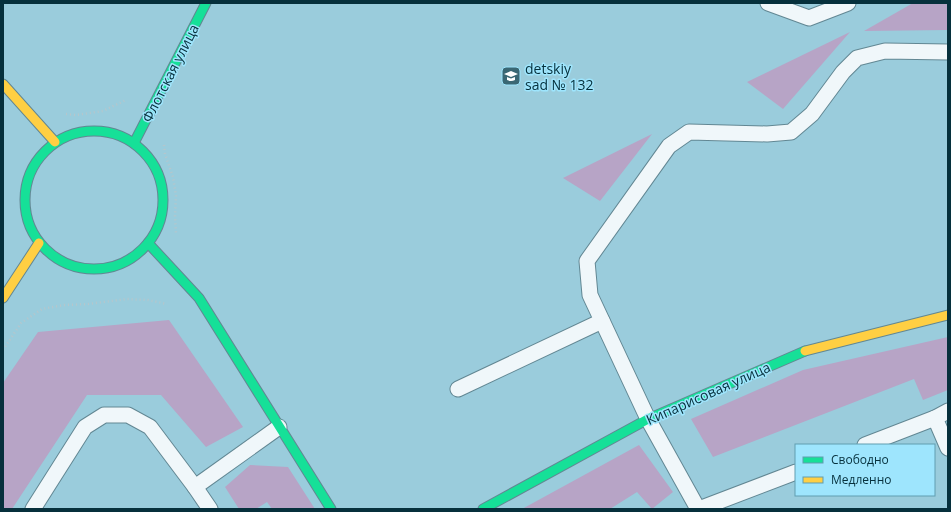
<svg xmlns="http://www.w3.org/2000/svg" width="951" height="512" viewBox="0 0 951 512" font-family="'Open Sans',sans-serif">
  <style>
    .green { fill: #b7a4c6 }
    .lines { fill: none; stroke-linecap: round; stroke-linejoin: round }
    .lane-casing { stroke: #628793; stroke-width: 17 }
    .fast-casing { stroke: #628793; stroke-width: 11 }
    .slow-casing { stroke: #628793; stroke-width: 11 }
    .path { stroke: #b7c6cb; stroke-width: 2.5; stroke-dasharray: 1 3; stroke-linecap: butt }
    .lane { stroke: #f0f7fa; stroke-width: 15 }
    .fast { stroke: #16e098; stroke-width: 9 }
    .slow { stroke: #ffcf43; stroke-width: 9 }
    .labels { text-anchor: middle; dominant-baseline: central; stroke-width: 3; stroke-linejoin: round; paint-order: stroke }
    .poi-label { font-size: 14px; fill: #06303c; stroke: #9ee5fd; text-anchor: start }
    .street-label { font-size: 14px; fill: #06303c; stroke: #9ee5fd }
  </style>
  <rect width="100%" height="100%" fill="#9accdc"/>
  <g class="green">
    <polygon points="913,3 948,3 948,30 864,31"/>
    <polygon points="850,32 783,109 747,82"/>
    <polygon points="652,134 600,201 563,178"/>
    <polygon points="169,320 243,427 206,447 161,395 87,395 12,509 3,509 3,383 38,332"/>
    <polygon points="948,337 948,390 923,400 914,379 713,457 691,419 803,370"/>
    <polygon points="639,445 673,492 652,509 637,492 610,509 522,509"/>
    <polygon points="250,465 288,467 315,509 272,509 267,502 256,509 239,509 225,487"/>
  </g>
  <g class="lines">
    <defs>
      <g id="lane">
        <polyline points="768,3 809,18 848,3"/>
        <polyline points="458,389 602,321"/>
        <polyline points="935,418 948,448"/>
        <polyline points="865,445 935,418 948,411"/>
        <polyline points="195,487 279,427"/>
        <polyline points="33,509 85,427 104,415 128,415 150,427 195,487 210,509"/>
        <polyline points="698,509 648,419 590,295 587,261 669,146 689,132 767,134 791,132 812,114 843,72 857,58 885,51 948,52"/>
        <polyline points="699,509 796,472"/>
      </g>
      <g id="fast">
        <circle cx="94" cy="200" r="69"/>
        <polyline points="134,143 206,3"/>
        <polyline points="148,243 199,298 331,509"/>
        <polyline points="483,509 648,419 805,351"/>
      </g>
      <g id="slow">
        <polyline points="3,84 55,142"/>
        <polyline points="3,298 39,243"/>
        <polyline points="805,351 948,315"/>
      </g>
    </defs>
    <use href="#lane" class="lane-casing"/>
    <use href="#fast" class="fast-casing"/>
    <use href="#slow" class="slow-casing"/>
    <g class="path">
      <polyline points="66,114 76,115 103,111 126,100"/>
      <polyline points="164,145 165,154 173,177 176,196 175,216 176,234"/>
      <polyline points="3,350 21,323 42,309 64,305 88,304 127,299 148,300 167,304"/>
    </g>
    <use href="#lane" class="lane"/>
    <use href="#fast" class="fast"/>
    <use href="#slow" class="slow"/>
  </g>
  <defs>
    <symbol id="school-square" viewBox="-11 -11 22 22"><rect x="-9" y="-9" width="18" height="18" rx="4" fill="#3a6774" stroke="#9ee5fd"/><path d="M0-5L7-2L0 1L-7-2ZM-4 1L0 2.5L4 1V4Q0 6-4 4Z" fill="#fff"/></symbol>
  </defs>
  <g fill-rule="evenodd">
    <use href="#school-square" x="500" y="65" width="22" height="22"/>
  </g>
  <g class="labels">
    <g class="poi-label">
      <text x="525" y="68">detskiy<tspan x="525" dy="16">sad № 132</tspan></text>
    </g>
    <g class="street-label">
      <text transform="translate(170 73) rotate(-63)">Флотская улица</text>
      <text transform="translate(708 393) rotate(-24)">Кипарисовая улица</text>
    </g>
  </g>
  <rect width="951" height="512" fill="none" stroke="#06303c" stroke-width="8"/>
  <rect x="795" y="444" width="140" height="52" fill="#9ee5fd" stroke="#619db0"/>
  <rect x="803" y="457" width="20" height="6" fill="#16e098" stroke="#619db0"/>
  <text x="831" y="464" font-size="12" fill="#06303c">Свободно</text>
  <rect x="803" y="477" width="20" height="6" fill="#ffcf43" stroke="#619db0"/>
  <text x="831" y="484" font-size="12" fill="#06303c">Медленно</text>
</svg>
